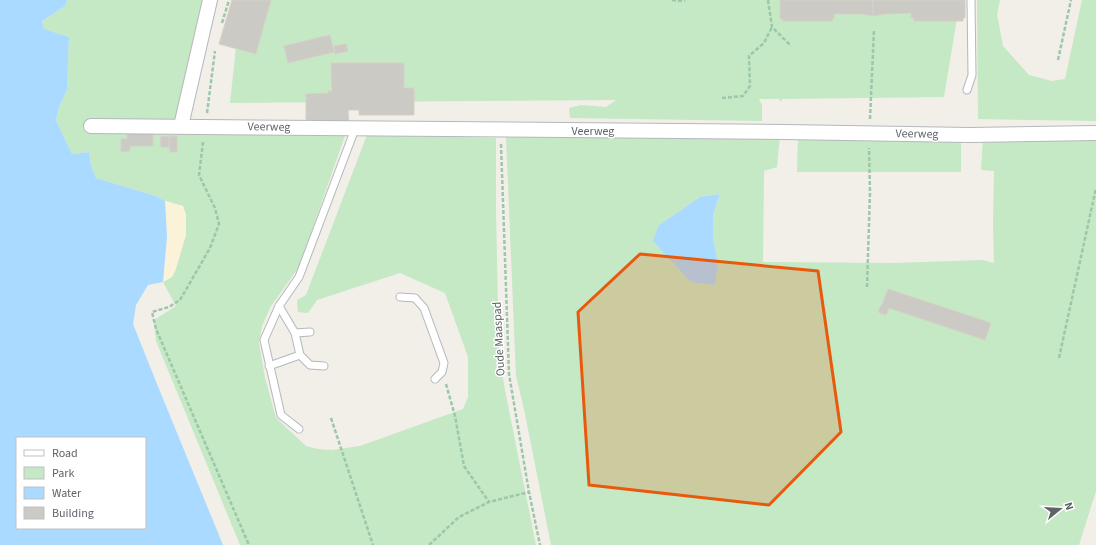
<svg xmlns="http://www.w3.org/2000/svg" width="1096" height="545" viewBox="0 0 1096 545" font-family="'Source Sans 3',sans-serif">
  <style>
    .green { fill: #c5e8c5; fill-rule: evenodd }
    .sand { fill: #fbf3d9 }
    .water { fill: #aadaff; fill-rule: evenodd }
    .building { fill: #cccac5; stroke: #d6d1c6 }
    .lines { fill: none; stroke-linecap: round; stroke-linejoin: round }
    .service-casing { stroke: #b5b8bc; stroke-width: 9 }
    .minor-casing { stroke: #b5b8bc; stroke-width: 16 }
    .path { stroke: #9cc7a9; stroke-width: 2.5; stroke-dasharray: 4 2; stroke-linecap: butt }
    .service { stroke: #fff; stroke-width: 7 }
    .minor { stroke: #fff; stroke-width: 14 }
    .marked { fill: #e8590c; fill-opacity: 0.2; stroke: #e8590c; stroke-width: 3; stroke-linejoin: round }
    .labels { text-anchor: middle; dominant-baseline: central; stroke-width: 3; stroke-linejoin: round; paint-order: stroke }
    .street-label { font-size: 12px; fill: #5f6368; stroke: #fff }
  </style>
  <rect width="100%" height="100%" fill="#f1efe8"/>
  <g class="green">
    <polygon points="67,0 206,0 178,122 212,131 222,134 346,133 299,267 271,306 262,326 259,343 265,378 276,418 306,446 318,449 332,450 360,446 463,409 468,397 468,357 445,293 400,273 317,300 308,313 298,312 297,300 306,295 367,135 496,138 496,211 499,354 505,390 536,545 240,545 156,341 154,320 176,306 163,282 172,277 186,235 186,215 183,206 165,201 156,196 96,178 91,165 89,152 72,154 56,120 59,107 67,90 69,37 44,29 42,21 65,6"/>
    <polygon points="241,0 960,0 944,97 782,99 781,102 779,99 759,99 762,105 762,121 570,118 569,108 581,105 606,107 616,100 230,103"/>
    <polygon points="977,0 1000,0 997,14 1003,46 1029,75 1052,81 1065,79 1082,0 1096,0 1096,121 978,119"/>
    <path d="M780,136l-3,31 -13,4 -1,91 131,1 89,-3 11,3 -1,-38 1,-54 -13,-1 2,-33h41l72,3v351l-17,54h-528l-27,-136 -8,-33 -10,-239zM720,194l-7,21v24l5,24 -59,-38 41,-28z"/>
    <polygon points="798,136 961,137 961,172 797,172"/>
  </g>
  <polygon class="sand" points="165,201 183,206 186,215 186,235 176,269 172,277 163,282 167,237"/>
  <g class="water">
    <path d="M0,0h67l-2,6 -23,15 2,8 25,8 -2,53 -8,17 -3,13 16,34 17,-2 2,13 5,13 60,18 9,5 2,36 -4,45 -15,3 -12,20 -3,19 26,65 64,156h-223zM17,438h128v90h-128z"/>
    <polygon points="720,194 713,215 713,239 718,263 715,285 691,282 653,241 659,225 700,197"/>
  </g>
  <g class="building">
    <polygon points="232,0 271,0 256,54 219,44"/>
    <polygon points="780,0 873,0 873,16 862,14 834,14 834,19 832,19 832,21 783,21 783,19 780,19"/>
    <polygon points="873,0 965,0 965,18 963,18 963,21 914,21 914,18 911,18 911,13 884,14 873,16"/>
    <polygon points="330,35 334,52 288,63 284,46"/>
    <polygon points="346,44 348,51 335,54 334,46"/>
    <polygon points="331,63 404,63 404,88 414,88 414,115 359,115 359,110 348,110 349,123 306,121 306,94 328,93 328,91 332,91"/>
    <polygon points="127,132 153,132 153,146 130,146 130,151 121,152 121,139 127,139"/>
    <polygon points="169,136 169,147 161,147 160,137"/>
    <polygon points="169,136 177,136 177,152 170,152"/>
    <polygon points="888,289 991,323 985,340 889,308 886,315 878,312 881,305 882,305"/>
  </g>
  <g class="lines">
    <defs>
      <g id="service">
        <polyline points="967,90 972,75 971,0"/>
        <polyline points="400,297 415,298 424,308 444,363 442,372 435,379"/>
        <polyline points="279,306 295,333 310,332"/>
        <polyline points="295,333 300,355 310,365 324,366"/>
        <polyline points="269,366 300,355"/>
        <polyline points="299,429 281,415 264,340 279,306 299,277 355,129"/>
      </g>
      <g id="minor">
        <polyline points="91,126 785,132 969,135 1096,133"/>
        <polyline points="181,126 210,0"/>
      </g>
    </defs>
    <use href="#service" class="service-casing"/>
    <use href="#minor" class="minor-casing"/>
    <g class="path">
      <polyline points="672,0 682,1 685,0"/>
      <polyline points="768,0 772,27 791,46"/>
      <polyline points="222,23 229,0"/>
      <polyline points="1058,60 1071,0"/>
      <polyline points="722,98 743,96 750,86 749,56 764,43 772,27"/>
      <polyline points="207,113 215,51"/>
      <polyline points="870,119 874,30"/>
      <polyline points="203,142 199,175 215,208 219,224 210,248 180,300 169,307 152,312 156,329 249,545"/>
      <polyline points="501,144 509,374 529,492 540,545"/>
      <polyline points="867,287 870,192 869,148"/>
      <polyline points="1059,358 1096,188"/>
      <polyline points="446,384 455,416 464,466 489,502"/>
      <polyline points="331,418 373,545"/>
      <polyline points="429,545 459,517 489,502 529,492"/>
    </g>
    <use href="#service" class="service"/>
    <use href="#minor" class="minor"/>
  </g>
  <path class="marked" d="M640,254l178,17 23,161 -72,73 -180,-20 -11,-173z"/>
  <g class="labels">
    <g class="street-label">
      <text transform="translate(269 127) rotate(1)">Veerweg</text>
      <text x="593" y="131">Veerweg</text>
      <text transform="translate(917 134) rotate(1)">Veerweg</text>
      <text transform="translate(499 339) rotate(-93)">Oude Maaspad</text>
    </g>
  </g>
  <rect x="16" y="437" width="130" height="92" fill="#ffffff" stroke="#bfc1c3"/>
  <rect x="24" y="450" width="20" height="6" fill="#ffffff" stroke="#bfc1c3"/>
  <text x="52" y="457" font-size="12" fill="#5f6368">Road</text>
  <rect x="24" y="467" width="20" height="12" fill="#c5e8c5" stroke="#bfc1c3"/>
  <text x="52" y="477" font-size="12" fill="#5f6368">Park</text>
  <rect x="24" y="487" width="20" height="12" fill="#aadaff" stroke="#bfc1c3"/>
  <text x="52" y="497" font-size="12" fill="#5f6368">Water</text>
  <rect x="24" y="507" width="20" height="12" fill="#cccac5" stroke="#bfc1c3"/>
  <text x="52" y="517" font-size="12" fill="#5f6368">Building</text>
  <g transform="translate(1060 509) rotate(72)" stroke="#ffffff" stroke-width="3" paint-order="stroke">
  <path d="M0-3L7 15L0 10L-7 15Z" fill="#5f6368"/>
  <text y="-6" font-size="11" font-weight="bold" text-anchor="middle" fill="#5f6368">N</text>
  </g>
</svg>
